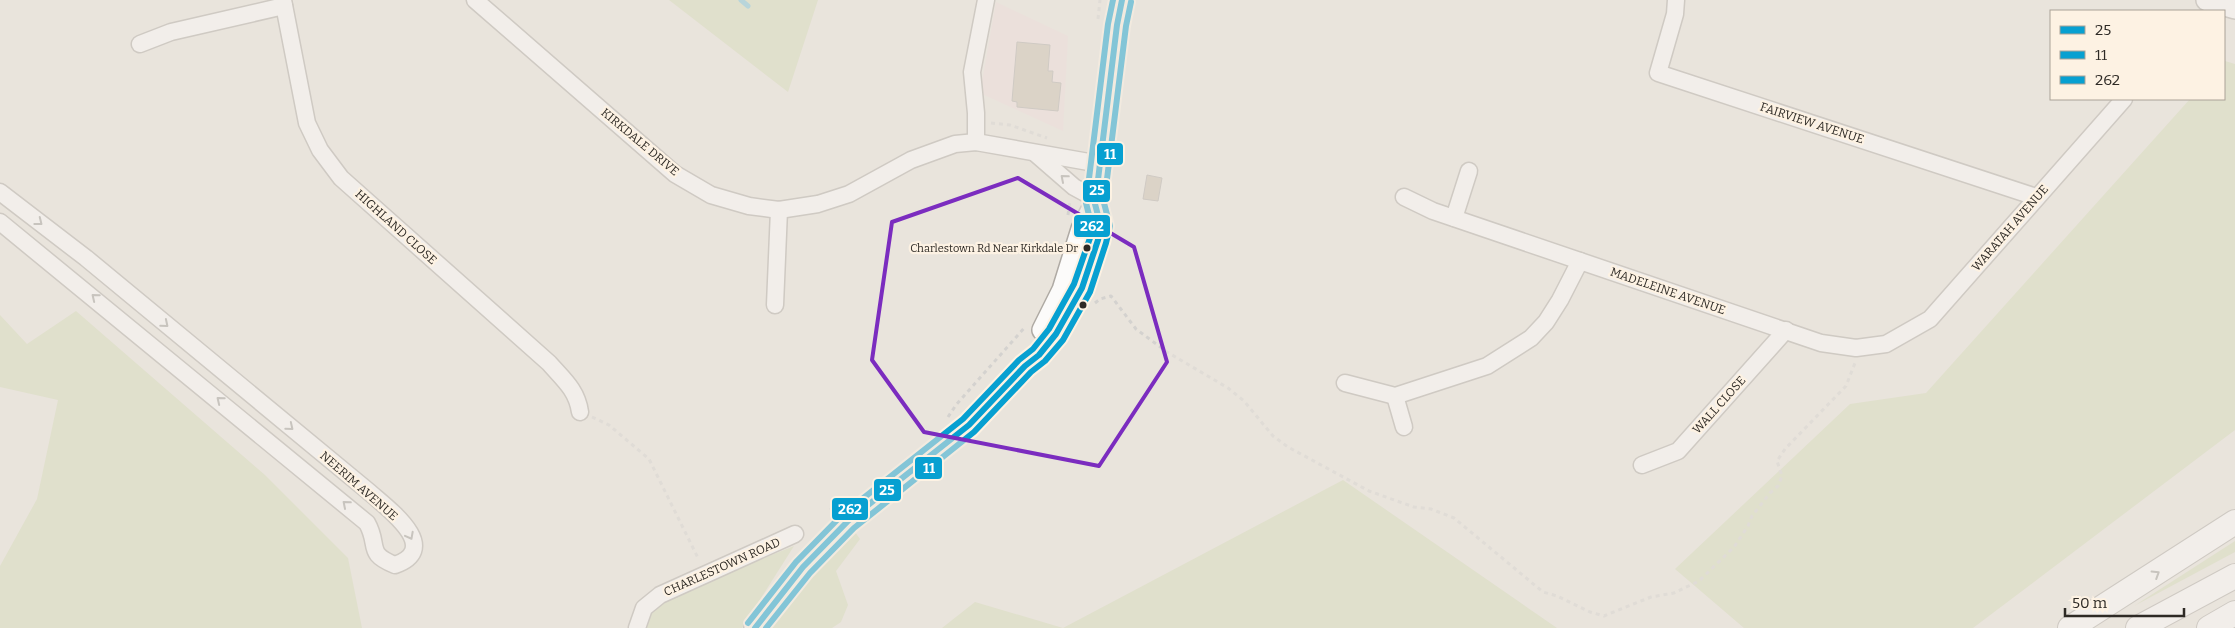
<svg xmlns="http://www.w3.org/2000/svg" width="2235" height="628" viewBox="0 0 2235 628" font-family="Bitter,serif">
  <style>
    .commercial { fill: #eddcd9 }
    .green { fill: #d5dbb8 }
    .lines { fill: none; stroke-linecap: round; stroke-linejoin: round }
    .stream { stroke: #7cc4d8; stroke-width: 5 }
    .building { fill: #cabfae; stroke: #b0aba5 }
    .minor-casing { stroke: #afaaa4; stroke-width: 19 }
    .major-casing { stroke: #afaaa4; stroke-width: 24 }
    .highway-casing { stroke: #afaaa4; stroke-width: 26 }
    .path { stroke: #d4d2cf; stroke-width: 3; stroke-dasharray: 4 4; stroke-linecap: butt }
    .minor { stroke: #fcfbfa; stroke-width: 16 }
    .major { stroke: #fcfbfa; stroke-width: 21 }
    .highway { stroke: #fcfbfa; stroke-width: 24 }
    .bus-1-casing { stroke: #fdf2e3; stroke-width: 10 }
    .bus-2-casing { stroke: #fdf2e3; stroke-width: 10 }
    .bus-3-casing { stroke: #fdf2e3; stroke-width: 10 }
    .bus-1 { stroke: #07a0d1; stroke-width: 6 }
    .bus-2 { stroke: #07a0d1; stroke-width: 6 }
    .bus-3 { stroke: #07a0d1; stroke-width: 6 }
    .oneway { stroke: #9f9d9a }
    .marked { fill: none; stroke: #7b2cbf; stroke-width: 4; stroke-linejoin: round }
    .bus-dot { fill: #2e2a25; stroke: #fdf2e3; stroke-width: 2 }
    .labels { text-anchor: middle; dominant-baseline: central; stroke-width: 4.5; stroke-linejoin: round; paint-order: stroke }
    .bus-label { font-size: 11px; fill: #2e2a25; stroke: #fdf2e3; text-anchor: end }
    .street-label { font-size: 12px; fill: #2e2a25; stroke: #fdf2e3 }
    .line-badge { stroke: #fdf2e3; stroke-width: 2 }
    .badge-label { font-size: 14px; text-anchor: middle; font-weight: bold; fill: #fff }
  </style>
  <rect width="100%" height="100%" fill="#e9e4dc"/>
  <polygon class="commercial" points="996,2 1068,36 1063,131 980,93"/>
  <g class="green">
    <polygon points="669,0 818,0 788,92"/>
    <polygon points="2225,61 2235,64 2235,430 1973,628 1744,628 1675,569 1850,404 1926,393 2190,99 2224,99"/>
    <polygon points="76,311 265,475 348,558 362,628 0,628 0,566 37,499 58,400 0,387 0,315 27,344"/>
    <polygon points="1343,480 1557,628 942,628 975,602 1063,628"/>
    <polygon points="850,532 855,532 860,539 836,571 848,605 841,622 832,628 763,628 779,604"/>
    <polygon points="2235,541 2235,552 2134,606"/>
    <polygon points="794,546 742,628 643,628 650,603"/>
  </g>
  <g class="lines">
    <polyline class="stream" points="741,0 748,6"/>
  </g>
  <g class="building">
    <polygon points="1017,42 1050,45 1048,71 1053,71 1052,82 1061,83 1058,111 1017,107 1017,102 1012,101"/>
    <polygon points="1147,175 1162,178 1158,201 1143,199"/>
  </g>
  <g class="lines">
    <defs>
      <g id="minor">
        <path d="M283,0l24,123 13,27 21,28 208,185c14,16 28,27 31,49"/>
        <polyline points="475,0 675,174 711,195 749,206 779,210 818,204 849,194 911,160 955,144 976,142 1100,164"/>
        <polyline points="1676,0 1675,14 1658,73 2036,197"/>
        <polyline points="140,44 171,32 284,6"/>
        <polyline points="976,142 976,113 972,72 986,0"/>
        <polyline points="1036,154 1074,187 1096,199"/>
        <path d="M0,192l86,66 282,233c19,17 75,57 27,74 -30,-12 -15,-19 -28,-42l-367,-301"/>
        <polyline points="1404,197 1433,211 1821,343 1856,348 1886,344 1930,319 2124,99"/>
        <polyline points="1454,218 1469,171"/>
        <polyline points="775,305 779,210"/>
        <polyline points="1345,383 1395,396 1487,366 1531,338 1546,322 1560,300 1580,261"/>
        <polyline points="1395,396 1404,427"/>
        <polyline points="1642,465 1678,451 1786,330"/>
        <polyline points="637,628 644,608 660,595 795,534"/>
      </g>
      <g id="major">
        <polyline points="2207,0 2235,8"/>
        <polyline points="1043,330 1063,290 1082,229 1095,204 1117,25 1122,0"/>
        <polyline points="755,628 803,567 848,521 969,425 1025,366 1039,355 1056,334 1082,288 1098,240 1101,227 1095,204"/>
      </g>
      <g id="highway">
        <polyline points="2070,628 2235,522"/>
        <polyline points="2138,628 2235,576"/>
        <polyline points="2209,628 2235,613"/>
      </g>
    </defs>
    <use href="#minor" class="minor-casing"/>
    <use href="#major" class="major-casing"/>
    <use href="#highway" class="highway-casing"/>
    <g class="path">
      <polyline points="1098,19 1100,0"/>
      <polyline points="991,123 1010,125 1047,138"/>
      <polyline points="1068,215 1070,201"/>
      <polyline points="1095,303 1100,299 1111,296 1136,329 1167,352 1228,388 1244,401 1273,436 1288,447 1369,491 1414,507 1431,509 1454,518 1543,592 1557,596 1590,612 1604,616 1651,597 1674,593 1699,581 1734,547 1748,526 1752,516 1770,493 1778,486 1782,476 1777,461 1785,449 1846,386 1855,363"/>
      <polyline points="592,417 609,425 649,459 699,560"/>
      <polyline points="948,417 956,405 1025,327"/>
      <polyline points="830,510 836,505"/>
    </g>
    <use href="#minor" class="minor"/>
    <use href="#major" class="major"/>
    <use href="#highway" class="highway"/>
    <defs>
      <polyline id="bus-1" points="755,628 803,567 848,521 969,425 1025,366 1039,355 1056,334 1082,288 1098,240 1101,227 1095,204 1117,25 1122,0"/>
      <polyline id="bus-2" points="766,628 810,573 854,528 974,432 1031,372 1045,361 1063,340 1090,292 1106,243 1110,226 1104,203 1126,26 1131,2"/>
      <polyline id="bus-3" points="748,623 796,562 842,515 963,419 1019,360 1033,349 1049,329 1074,284 1090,238 1092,227 1086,203 1108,24 1113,0"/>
    </defs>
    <use href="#bus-1" class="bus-1-casing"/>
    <use href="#bus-2" class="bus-2-casing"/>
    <use href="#bus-3" class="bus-3-casing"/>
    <use href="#bus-1" class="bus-1"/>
    <use href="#bus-2" class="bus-2"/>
    <use href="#bus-3" class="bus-3"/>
  </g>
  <defs><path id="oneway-chevron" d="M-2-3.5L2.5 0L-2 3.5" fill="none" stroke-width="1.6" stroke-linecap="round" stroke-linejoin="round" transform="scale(1.25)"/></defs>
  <g class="oneway">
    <use href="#oneway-chevron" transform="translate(1064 178) rotate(-139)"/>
    <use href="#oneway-chevron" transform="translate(39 222) rotate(38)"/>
    <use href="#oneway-chevron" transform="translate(95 297) rotate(-141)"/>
    <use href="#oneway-chevron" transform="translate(165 324) rotate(40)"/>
    <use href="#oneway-chevron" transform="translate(220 400) rotate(-141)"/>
    <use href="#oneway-chevron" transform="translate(290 427) rotate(39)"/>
    <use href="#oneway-chevron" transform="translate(346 504) rotate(-139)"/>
    <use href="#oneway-chevron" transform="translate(410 536) rotate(62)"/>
    <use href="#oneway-chevron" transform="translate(2156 574) rotate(-32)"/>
  </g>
  <path d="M0 0H2235V628H0ZM1018,178l116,69 33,115 -68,104 -175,-34 -52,-72 20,-138z" fill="#e9e4dc" fill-opacity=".55" fill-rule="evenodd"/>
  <path class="marked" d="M1018,178l116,69 33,115 -68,104 -175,-34 -52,-72 20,-138z"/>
  <g class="bus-dot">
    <circle cx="1087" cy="248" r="4.5"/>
    <circle cx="1083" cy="305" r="4.5"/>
  </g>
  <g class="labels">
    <g class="bus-label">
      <text x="1078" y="248">Charlestown Rd Near Kirkdale Dr</text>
    </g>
    <g class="street-label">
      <text transform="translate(1812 123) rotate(18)">FAIRVIEW AVENUE</text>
      <text transform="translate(640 142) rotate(40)">KIRKDALE DRIVE</text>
      <text transform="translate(396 227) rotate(42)">HIGHLAND CLOSE</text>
      <text transform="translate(2010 228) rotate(-49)">WARATAH AVENUE</text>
      <text transform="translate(1668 291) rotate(19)">MADELEINE AVENUE</text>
      <text transform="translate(1719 405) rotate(-48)">WALL CLOSE</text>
      <text transform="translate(359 486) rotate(41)">NEERIM AVENUE</text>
      <text transform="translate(722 567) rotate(-24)">CHARLESTOWN ROAD</text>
    </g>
  </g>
  <g class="line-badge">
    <rect x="1096" y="142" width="28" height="24" rx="5" fill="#07a0d1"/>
    <rect x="1082" y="179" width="29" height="24" rx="5" fill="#07a0d1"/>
    <rect x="1073" y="214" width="38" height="24" rx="5" fill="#07a0d1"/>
    <rect x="914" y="456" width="29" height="24" rx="5" fill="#07a0d1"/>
    <rect x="873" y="478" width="29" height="24" rx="5" fill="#07a0d1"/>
    <rect x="831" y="497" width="38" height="24" rx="5" fill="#07a0d1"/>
  </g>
  <g class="badge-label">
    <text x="1110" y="159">11</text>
    <text x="1097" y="195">25</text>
    <text x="1092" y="231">262</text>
    <text x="929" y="473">11</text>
    <text x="887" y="495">25</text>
    <text x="850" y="514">262</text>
  </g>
  <rect x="2050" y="10" width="175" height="90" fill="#fdf2e3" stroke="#aaa297"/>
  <rect x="2060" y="26" width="25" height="8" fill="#07a0d1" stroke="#aaa297"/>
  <text x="2095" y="35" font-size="15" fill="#2e2a25">25</text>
  <rect x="2060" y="51" width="25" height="8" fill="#07a0d1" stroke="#aaa297"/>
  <text x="2095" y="60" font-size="15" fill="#2e2a25">11</text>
  <rect x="2060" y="76" width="25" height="8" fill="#07a0d1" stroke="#aaa297"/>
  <text x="2095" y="85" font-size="15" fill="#2e2a25">262</text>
  <path d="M2065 608v8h119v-8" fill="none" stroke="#2e2a25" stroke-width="2.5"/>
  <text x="2072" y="608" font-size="15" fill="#2e2a25" stroke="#fdf2e3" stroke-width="4" paint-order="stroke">50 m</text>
</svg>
